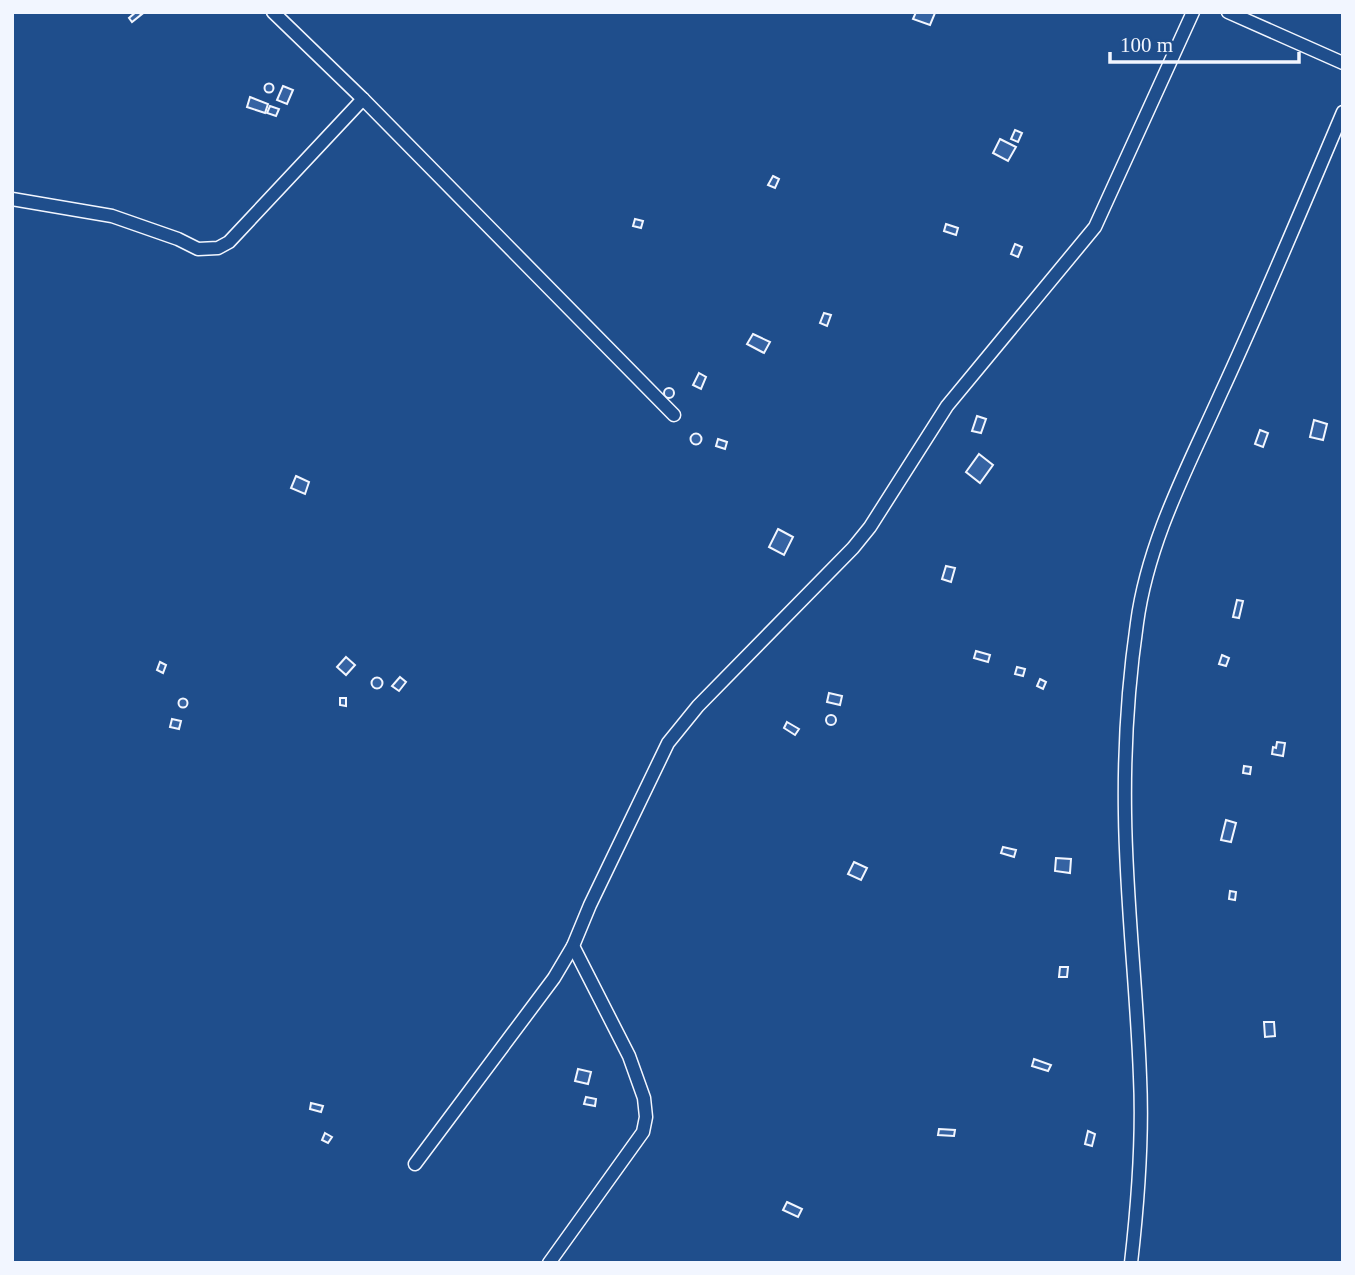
<svg xmlns="http://www.w3.org/2000/svg" width="1355" height="1275" viewBox="0 0 1355 1275" font-family="'Times New Roman',serif">
  <style>
    .building { fill: #3563a3; stroke: #f2f6ff; stroke-width: 2 }
    .lines { fill: none; stroke-linecap: round; stroke-linejoin: round }
    .minor-casing { stroke: #f2f6ff; stroke-width: 15 }
    .minor { stroke: #1f4e8c; stroke-width: 12 }
  </style>
  <rect width="100%" height="100%" fill="#1f4e8c"/>
  <g class="building">
    <polygon points="136,12 142,14 132,22 129,18"/>
    <polygon points="916,12 934,12 935,13 930,25 913,19"/>
    <circle cx="269" cy="88" r="4.5"/>
    <polygon points="283,86 293,90 287,104 277,100"/>
    <polygon points="250,97 268,104 265,113 247,107"/>
    <polygon points="270,106 279,109 276,116 267,113"/>
    <polygon points="1015,130 1022,133 1018,142 1011,139"/>
    <polygon points="1000,139 1016,147 1008,161 993,153"/>
    <polygon points="773,176 779,179 775,188 768,185"/>
    <polygon points="635,219 643,221 641,228 633,226"/>
    <polygon points="946,224 958,228 956,235 944,231"/>
    <polygon points="1015,244 1022,247 1018,257 1011,254"/>
    <polygon points="824,313 831,315 827,326 820,323"/>
    <polygon points="753,334 770,342 764,353 747,344"/>
    <polygon points="699,373 706,377 701,389 693,385"/>
    <circle cx="669" cy="393" r="5"/>
    <polygon points="977,416 986,419 981,433 972,431"/>
    <polygon points="1314,420 1327,424 1323,440 1310,437"/>
    <polygon points="1260,430 1268,433 1263,447 1255,444"/>
    <circle cx="696" cy="439" r="5.5"/>
    <polygon points="718,439 727,442 725,449 716,446"/>
    <polygon points="979,454 993,465 980,483 966,472"/>
    <polygon points="296,476 309,482 305,494 291,488"/>
    <polygon points="778,529 793,537 784,555 769,547"/>
    <polygon points="946,566 955,568 951,582 942,579"/>
    <polygon points="1237,600 1243,601 1239,618 1233,617"/>
    <polygon points="976,651 990,655 988,662 974,658"/>
    <polygon points="1222,655 1229,658 1226,666 1219,664"/>
    <polygon points="346,657 355,665 346,675 337,667"/>
    <polygon points="160,662 166,665 163,673 157,670"/>
    <polygon points="1017,667 1025,669 1023,676 1015,674"/>
    <polygon points="400,677 406,682 399,691 392,686"/>
    <circle cx="377" cy="683" r="5.5"/>
    <polygon points="1040,679 1046,682 1043,689 1037,686"/>
    <polygon points="829,693 842,696 840,705 827,702"/>
    <polygon points="340,698 346,698 346,706 340,705"/>
    <circle cx="183" cy="703" r="4.5"/>
    <circle cx="831" cy="720" r="5"/>
    <polygon points="172,719 181,721 179,729 170,727"/>
    <polygon points="787,722 799,729 795,735 784,728"/>
    <polygon points="1277,742 1285,743 1283,756 1272,754 1273,747 1276,748"/>
    <polygon points="1244,766 1251,767 1250,774 1243,773"/>
    <polygon points="1226,820 1236,823 1231,842 1221,840"/>
    <polygon points="1003,847 1016,850 1014,857 1001,853"/>
    <polygon points="1056,858 1071,859 1070,873 1055,871"/>
    <polygon points="854,862 867,868 861,880 848,874"/>
    <polygon points="1230,891 1236,892 1235,900 1229,899"/>
    <polygon points="1060,967 1068,967 1067,977 1059,977"/>
    <polygon points="1264,1022 1274,1022 1275,1036 1265,1037"/>
    <polygon points="1034,1059 1051,1065 1048,1071 1032,1066"/>
    <polygon points="578,1069 591,1072 588,1084 575,1081"/>
    <polygon points="586,1097 596,1099 595,1106 584,1104"/>
    <polygon points="311,1103 323,1106 321,1112 310,1109"/>
    <polygon points="939,1129 955,1130 954,1136 938,1135"/>
    <polygon points="1088,1131 1095,1134 1092,1146 1085,1144"/>
    <polygon points="325,1133 332,1137 328,1143 322,1140"/>
    <polygon points="787,1202 802,1209 798,1217 783,1210"/>
  </g>
  <g class="lines">
    <defs>
      <g id="minor">
        <polyline points="273,12 363,99 674,415"/>
        <polyline points="1228,12 1343,63"/>
        <polyline points="12,199 112,216 178,239 198,249 218,248 229,242 363,99"/>
        <polyline points="415,1164 554,978 573,946 590,905 668,743 698,706 853,548 870,527 947,406 1095,227 1193,12"/>
        <polyline points="549,1263 643,1132 646,1117 644,1098 629,1056 573,946"/>
        <path d="M1131,1263c7,-61 12,-124 9,-186 -3,-87 -14,-175 -15,-263 -1,-63 3,-129 12,-191 11,-82 51,-156 84,-230 43,-93 82,-187 122,-281"/>
      </g>
    </defs>
    <use href="#minor" class="minor-casing"/>
    <use href="#minor" class="minor"/>
  </g>
  <rect width="1355" height="1275" fill="none" stroke="#f2f6ff" stroke-width="28"/>
  <path d="M1110 52v10h189v-10" fill="none" stroke="#f2f6ff" stroke-width="3.5"/>
  <text x="1120" y="52" font-size="21" fill="#f2f6ff" stroke="#1f4e8c" stroke-width="5" paint-order="stroke">100 m</text>
</svg>
